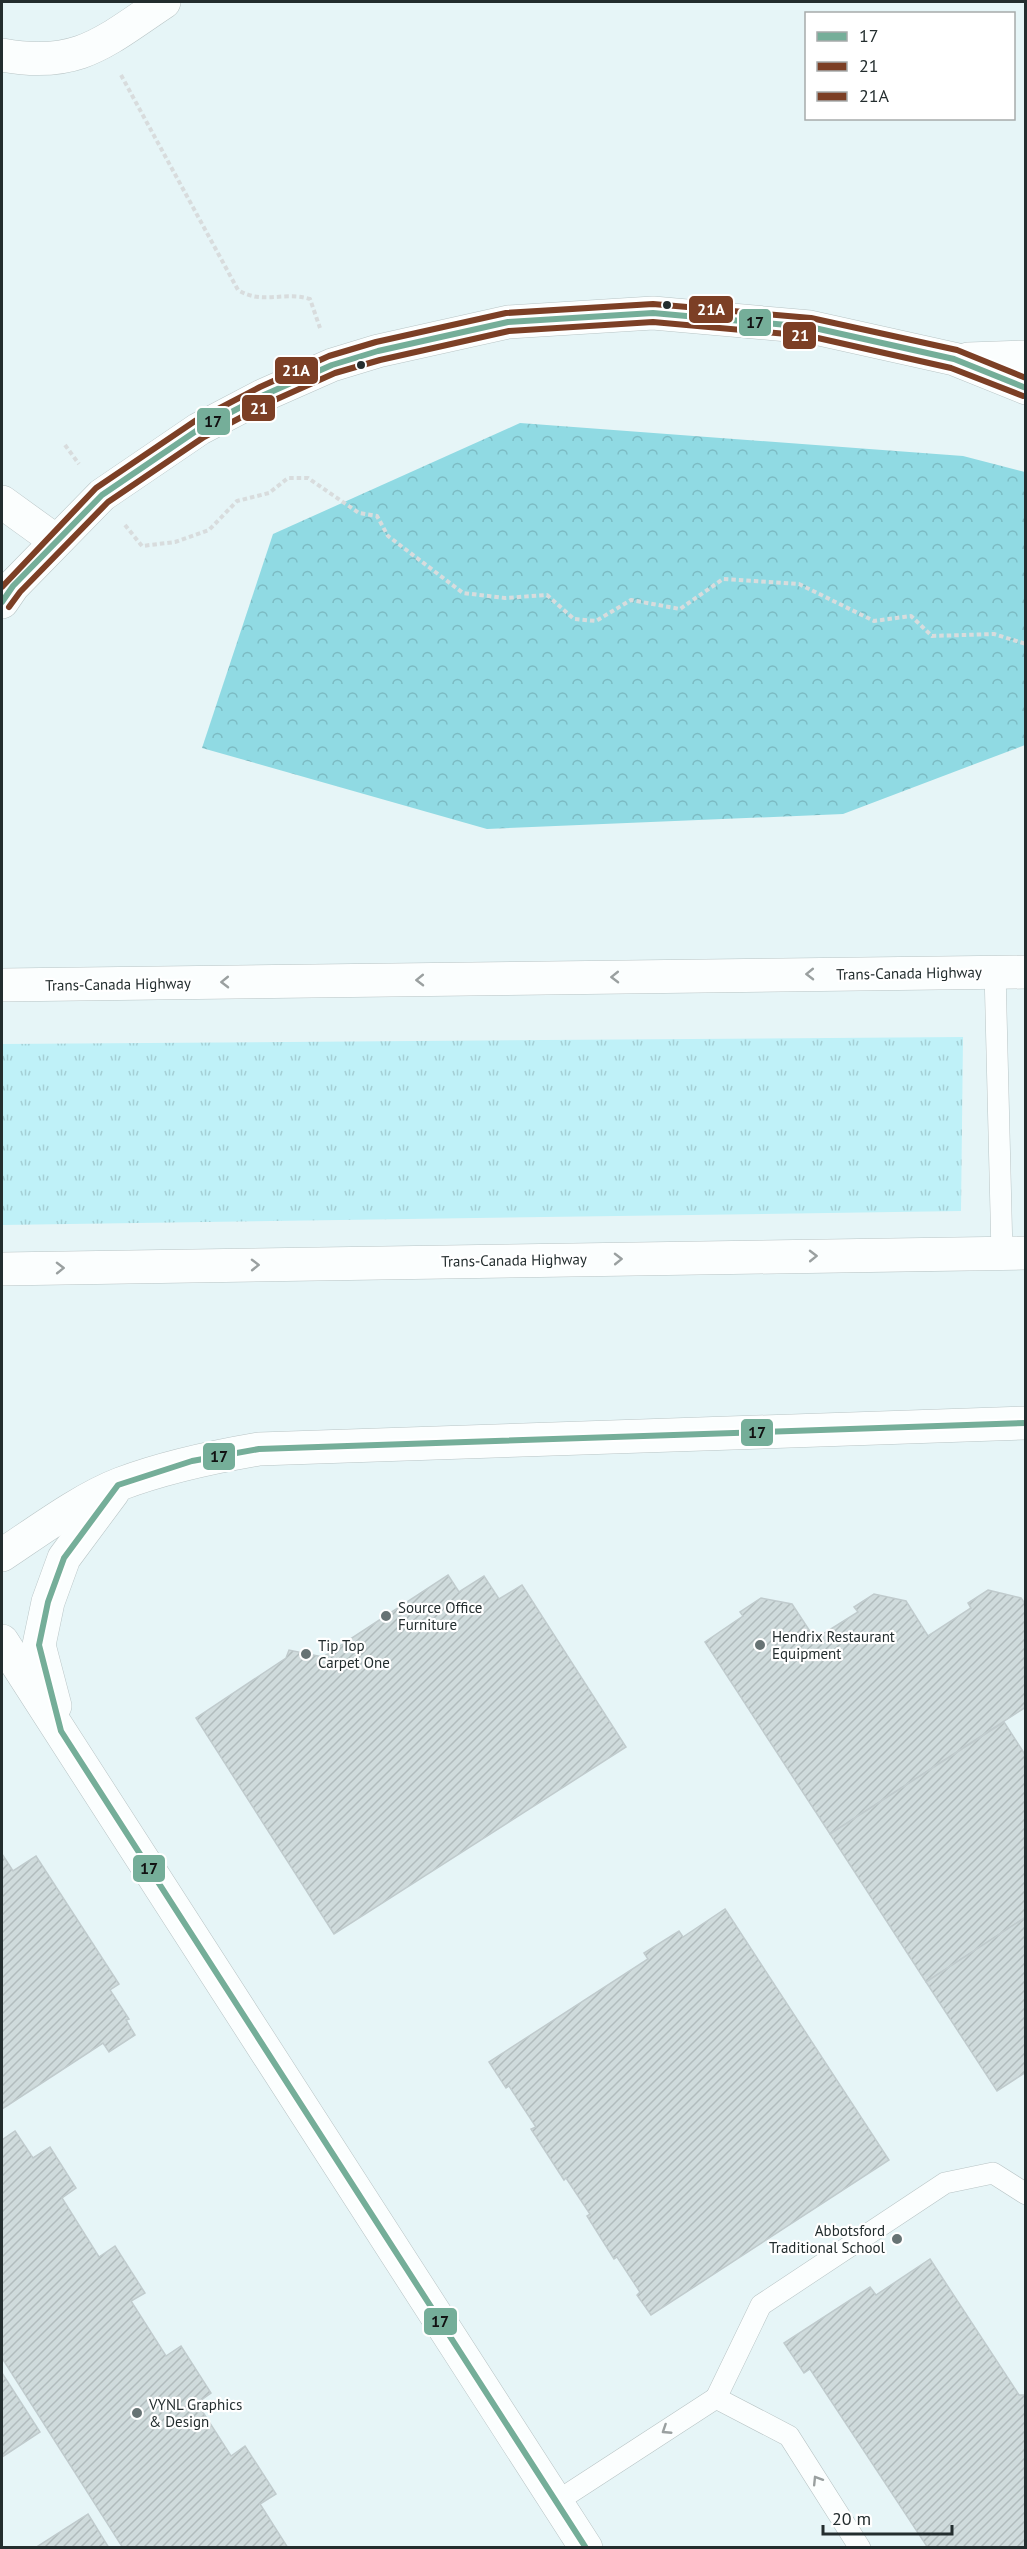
<svg xmlns="http://www.w3.org/2000/svg" width="1027" height="2549" viewBox="0 0 1027 2549" font-family="'PT Sans',sans-serif">
  <style>
    .grass { fill: url(#grass-tufts) }
    .forest { fill: url(#forest-crowns) }
    .building { fill: url(#building-hatch); stroke: #c0cbcd; stroke-width: 1.5 }
    .lines { fill: none; stroke-linecap: round; stroke-linejoin: round }
    .lane-casing { stroke: #b8c4c5; stroke-width: 22 }
    .street-casing { stroke: #b8c4c5; stroke-width: 34 }
    .secondary-casing { stroke: #b8c4c5; stroke-width: 34 }
    .highway-casing { stroke: #b8c4c5; stroke-width: 34 }
    .path { stroke: #d8dcdd; stroke-width: 4; stroke-dasharray: 4.5 3; stroke-linecap: butt }
    .lane { stroke: #fbfefe; stroke-width: 21 }
    .street { stroke: #fbfefe; stroke-width: 33 }
    .secondary { stroke: #fbfefe; stroke-width: 33 }
    .highway { stroke: #fbfefe; stroke-width: 33 }
    .bus-1-casing { stroke: #fff; stroke-width: 10 }
    .bus-2-casing { stroke: #fff; stroke-width: 10 }
    .bus-3-casing { stroke: #fff; stroke-width: 10 }
    .bus-1 { stroke: #75ae99; stroke-width: 6 }
    .bus-2 { stroke: #7c3f25; stroke-width: 6 }
    .bus-3 { stroke: #7c3f25; stroke-width: 6 }
    .oneway { stroke: #9aa0a0 }
    .bus-dot { fill: #232d2e; stroke: #fff; stroke-width: 2 }
    .poi-dot { fill: #677374; stroke: #fff; stroke-width: 2 }
    .labels { text-anchor: middle; dominant-baseline: central; stroke-width: 4.5; stroke-linejoin: round; paint-order: stroke }
    .street-label { font-size: 15px; fill: #232d2e; stroke: #fff }
    .poi-label { font-size: 15px; fill: #232d2e; stroke: #fff; text-anchor: start }
    .line-badge { stroke: #fff; stroke-width: 2 }
    .badge-label { font-size: 16px; text-anchor: middle; font-weight: bold; fill: #fff }
    .pale-badge-label { font-size: 16px; text-anchor: middle; font-weight: bold; fill: #111 }
  </style>
  <defs>
    <pattern id="grass-tufts" width="24" height="20" patternUnits="userSpaceOnUse" patternTransform="scale(1.5)"><rect width="24" height="20" fill="#bff1f8"/><path d="M3 7l-1-3M5 7V3M7 7l1-3M15 17l-1-3M17 17v-4M19 17l1-3" fill="none" stroke="#a4cfd5"/></pattern>
    <pattern id="forest-crowns" width="20" height="18" patternUnits="userSpaceOnUse" patternTransform="scale(1.5)"><rect width="20" height="18" fill="#90dae3"/><path d="M2 6a3 3 0 1 1 6 0M12 15a3 3 0 1 1 6 0" fill="none" stroke="#7cbbc3"/></pattern>
    <pattern id="building-hatch" width="6" height="6" patternUnits="userSpaceOnUse" patternTransform="scale(1.5)"><rect width="6" height="6" fill="#cfdbdc"/><path d="M-1 1l2-2M0 6l6-6M5 7l2-2" fill="none" stroke="#b1bcbd"/></pattern>
  </defs>
  <rect width="100%" height="100%" fill="#e6f5f7"/>
  <polygon class="grass" points="963,1037 961,1211 2,1225 2,1044"/>
  <polygon class="forest" points="520,423 963,456 1025,472 1025,745 843,814 487,829 202,748 273,534"/>
  <g class="building">
    <polygon points="448,1575 459,1592 484,1576 499,1599 522,1585 626,1747 334,1934 196,1718 286,1658 289,1650 323,1657"/>
    <polygon points="988,1590 1021,1598 1026,1605 1026,1707 830,1834 705,1642 743,1616 740,1612 761,1598 792,1604 815,1639 858,1612 854,1607 874,1594 906,1601 928,1636 971,1608 968,1603"/>
    <polygon points="1004,1722 1026,1756 1026,1917 926,1982 830,1834"/>
    <polygon points="2,1854 13,1871 36,1856 119,1984 110,1990 129,2019 126,2020 135,2035 109,2052 103,2043 2,2109"/>
    <polygon points="725,1909 889,2160 651,2315 637,2295 640,2292 617,2257 614,2259 587,2216 590,2214 566,2178 564,2180 531,2129 536,2127 509,2086 506,2088 489,2062 648,1959 644,1953 679,1931 683,1937"/>
    <polygon points="1026,1917 1026,2072 997,2091 926,1982"/>
    <polygon points="15,2131 33,2158 50,2147 76,2188 62,2198 99,2257 115,2246 145,2293 131,2301 166,2356 181,2346 211,2393 197,2403 231,2456 245,2446 276,2494 260,2504 288,2548 123,2548 2,2358 2,2140"/>
    <polygon points="930,2259 1019,2395 1026,2395 1026,2548 928,2548 810,2369 804,2373 784,2343 870,2287 876,2295"/>
    <polygon points="2,2373 40,2432 2,2457"/>
    <polygon points="88,2514 109,2548 35,2548"/>
  </g>
  <g class="lines">
    <defs>
      <g id="lane">
        <polyline points="995,971 1002,1253"/>
        <polyline points="716,2398 761,2305 945,2183 993,2173 1026,2194"/>
        <polyline points="556,2502 716,2398 789,2436 860,2548"/>
      </g>
      <path id="street" d="M2,55c76,14 102,-13 162,-53"/>
      <g id="secondary">
        <polyline points="968,359 1026,357"/>
        <polyline points="2,502 56,541"/>
        <polyline points="2,602 13,586 102,495 199,429 264,395 332,365 378,351 508,322 653,313 810,327 954,359 1026,388"/>
        <path d="M2,1555c35,-23 79,-56 118,-71 45,-17 92,-27 139,-35l767,-26"/>
        <polyline points="2,1641 586,2548"/>
        <polyline points="55,1706 39,1645 48,1602 64,1558 113,1492"/>
      </g>
      <g id="highway">
        <polyline points="2,985 1026,972"/>
        <polyline points="2,1269 1026,1253"/>
      </g>
    </defs>
    <use href="#lane" class="lane-casing"/>
    <use href="#street" class="street-casing"/>
    <use href="#secondary" class="secondary-casing"/>
    <use href="#highway" class="highway-casing"/>
    <g class="path">
      <path d="M121,75l117,215c24,15 45,1 72,9l10,29"/>
      <polyline points="65,445 79,464"/>
      <polyline points="125,525 142,546 175,542 209,530 237,501 269,493 288,478 308,478 359,513 377,516 388,536 463,593 505,598 547,595 574,619 596,621 631,600 680,609 723,579 799,584 874,621 911,616 932,636 994,634 1026,644"/>
    </g>
    <use href="#lane" class="lane"/>
    <use href="#street" class="street"/>
    <use href="#secondary" class="secondary"/>
    <use href="#highway" class="highway"/>
    <defs>
      <g id="bus-1">
        <polyline points="2,602 13,586 102,495 199,429 264,395 332,365 378,351 508,322 653,313 810,327 954,359 1026,388"/>
        <polyline points="586,2548 61,1731 39,1645 48,1602 64,1558 118,1485 192,1461 259,1449 1026,1423"/>
      </g>
      <polyline id="bus-2" points="9,607 20,592 108,502 204,437 268,403 335,373 380,360 509,331 653,322 809,336 951,368 1023,396"/>
      <polyline id="bus-3" points="2,587 96,488 195,421 260,387 329,356 376,342 506,313 653,304 811,318 957,350 1026,378"/>
    </defs>
    <use href="#bus-1" class="bus-1-casing"/>
    <use href="#bus-2" class="bus-2-casing"/>
    <use href="#bus-3" class="bus-3-casing"/>
    <use href="#bus-1" class="bus-1"/>
    <use href="#bus-2" class="bus-2"/>
    <use href="#bus-3" class="bus-3"/>
  </g>
  <defs><path id="oneway-chevron" d="M-2-3.5L2.5 0L-2 3.5" fill="none" stroke-width="1.6" stroke-linecap="round" stroke-linejoin="round" transform="scale(1.5)"/></defs>
  <g class="oneway">
    <use href="#oneway-chevron" transform="translate(810 974) rotate(179)"/>
    <use href="#oneway-chevron" transform="translate(615 977) rotate(179)"/>
    <use href="#oneway-chevron" transform="translate(420 980) rotate(179)"/>
    <use href="#oneway-chevron" transform="translate(225 982) rotate(179)"/>
    <use href="#oneway-chevron" transform="translate(813 1256) rotate(-1)"/>
    <use href="#oneway-chevron" transform="translate(618 1259) rotate(-1)"/>
    <use href="#oneway-chevron" transform="translate(255 1265) rotate(-1)"/>
    <use href="#oneway-chevron" transform="translate(60 1268) rotate(-1)"/>
    <use href="#oneway-chevron" transform="translate(666 2430) rotate(147)"/>
    <use href="#oneway-chevron" transform="translate(817 2480) rotate(-122)"/>
  </g>
  <g class="bus-dot">
    <circle cx="667" cy="305" r="5"/>
    <circle cx="361" cy="365" r="5"/>
  </g>
  <g class="poi-dot">
    <circle cx="386" cy="1616" r="6"/>
    <circle cx="760" cy="1645" r="6"/>
    <circle cx="306" cy="1654" r="6"/>
    <circle cx="897" cy="2239" r="6"/>
    <circle cx="137" cy="2413" r="6"/>
  </g>
  <g class="labels">
    <g class="street-label">
      <text transform="translate(909 973) rotate(-1)">Trans-Canada Highway</text>
      <text transform="translate(118 984) rotate(-1)">Trans-Canada Highway</text>
      <text transform="translate(514 1260) rotate(-1)">Trans-Canada Highway</text>
    </g>
    <g class="poi-label">
      <text x="398" y="1607">Source Office<tspan x="398" dy="17">Furniture</tspan></text>
      <text x="772" y="1636">Hendrix Restaurant<tspan x="772" dy="17">Equipment</tspan></text>
      <text x="318" y="1645">Tip Top<tspan x="318" dy="17">Carpet One</tspan></text>
      <text x="885" y="2230" text-anchor="end">Abbotsford<tspan x="885" dy="17">Traditional School</tspan></text>
      <text x="149" y="2404">VYNL Graphics<tspan x="149" dy="17">&amp; Design</tspan></text>
    </g>
  </g>
  <g class="line-badge">
    <rect x="688" y="295" width="46" height="29" rx="6" fill="#7c3f25"/>
    <rect x="738" y="308" width="34" height="29" rx="6" fill="#75ae99"/>
    <rect x="782" y="321" width="35" height="29" rx="6" fill="#7c3f25"/>
    <rect x="274" y="356" width="45" height="29" rx="6" fill="#7c3f25"/>
    <rect x="241" y="394" width="35" height="28" rx="6" fill="#7c3f25"/>
    <rect x="196" y="407" width="35" height="29" rx="6" fill="#75ae99"/>
    <rect x="740" y="1418" width="34" height="29" rx="6" fill="#75ae99"/>
    <rect x="202" y="1442" width="34" height="29" rx="6" fill="#75ae99"/>
    <rect x="132" y="1854" width="34" height="29" rx="6" fill="#75ae99"/>
    <rect x="423" y="2307" width="35" height="29" rx="6" fill="#75ae99"/>
  </g>
  <g class="badge-label">
    <text x="711" y="315">21A</text>
    <text x="800" y="341">21</text>
    <text x="296" y="376">21A</text>
    <text x="259" y="414">21</text>
  </g>
  <g class="pale-badge-label">
    <text x="755" y="328">17</text>
    <text x="213" y="427">17</text>
    <text x="757" y="1438">17</text>
    <text x="219" y="1462">17</text>
    <text x="149" y="1874">17</text>
    <text x="440" y="2327">17</text>
  </g>
  <rect width="1027" height="2549" fill="none" stroke="#232d2e" stroke-width="6"/>
  <rect x="805" y="12" width="210" height="108" fill="#ffffff" stroke="#a7abab" stroke-width="1.5"/>
  <rect x="817" y="32" width="30" height="9" fill="#75ae99" stroke="#a7abab" stroke-width="1.5"/>
  <text x="859" y="42" font-size="18" fill="#232d2e">17</text>
  <rect x="817" y="62" width="30" height="9" fill="#7c3f25" stroke="#a7abab" stroke-width="1.5"/>
  <text x="859" y="72" font-size="18" fill="#232d2e">21</text>
  <rect x="817" y="92" width="30" height="9" fill="#7c3f25" stroke="#a7abab" stroke-width="1.5"/>
  <text x="859" y="102" font-size="18" fill="#232d2e">21A</text>
  <path d="M823 2525v9h129v-9" fill="none" stroke="#232d2e" stroke-width="3"/>
  <text x="832" y="2525" font-size="18" fill="#232d2e" stroke="#ffffff" stroke-width="4.5" paint-order="stroke">20 m</text>
</svg>
